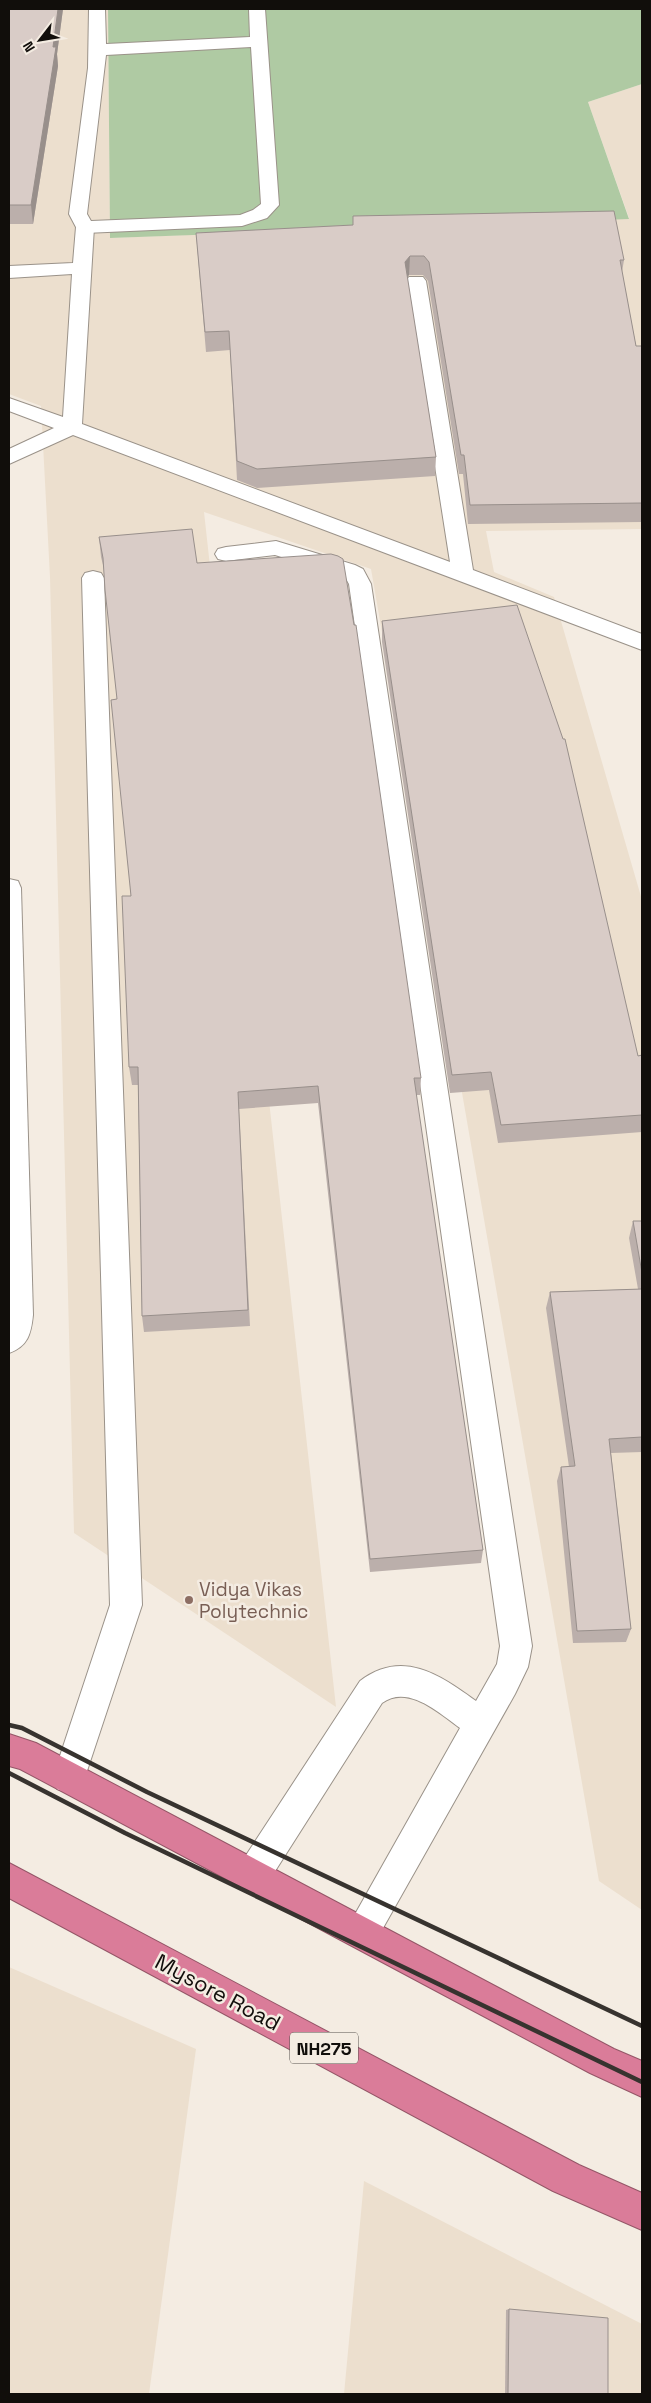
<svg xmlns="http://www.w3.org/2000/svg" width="651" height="2403" viewBox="0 0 651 2403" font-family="'Space Grotesk',sans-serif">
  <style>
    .built { fill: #ecdfce }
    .green { fill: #afcaa3 }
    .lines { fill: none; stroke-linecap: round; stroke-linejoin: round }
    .lane-casing { stroke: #9a9289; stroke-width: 2 }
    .street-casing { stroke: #9a9289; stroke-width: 2 }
    .highway-casing { stroke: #945667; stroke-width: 2 }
    .lane { fill: #fff; fill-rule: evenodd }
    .street { fill: #fff; fill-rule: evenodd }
    .highway { fill: #da7c99; fill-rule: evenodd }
    .rail { stroke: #37332f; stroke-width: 4.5 }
    .wall { fill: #bbafab }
    .shaded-wall { fill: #988f8b }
    .building { fill: #d9ccc7; stroke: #988f8b }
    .education-dot { fill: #8d6e63; stroke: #f4ece2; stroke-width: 2 }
    .labels { text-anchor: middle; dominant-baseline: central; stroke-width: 5; stroke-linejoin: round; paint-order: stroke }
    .shield { fill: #f4ece2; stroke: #55514c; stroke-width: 1 }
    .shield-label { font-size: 18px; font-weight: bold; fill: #110e0b }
    .education-label { font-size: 19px; fill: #785e54; stroke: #f4ece2; text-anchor: start }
    .near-street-label { font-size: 22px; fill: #110e0b; stroke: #f4ece2 }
  </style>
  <rect width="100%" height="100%" fill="#f4ece2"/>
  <g class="built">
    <polygon points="9,9 108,9 110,238 629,218 588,102 642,84 642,529 486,531 494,572 554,597 642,900 642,1910 599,1881 371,569 204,512 336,1707 74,1533 50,577 41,406 9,394"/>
    <polygon points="9,1967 196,2049 149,2394 9,2394"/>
    <polygon points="364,2181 642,2324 642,2394 344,2394"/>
  </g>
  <polygon class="green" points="108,9 642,9 642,84 588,102 629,219 110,238"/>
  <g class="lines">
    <defs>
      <path id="lane" d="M89,9h16l1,35 144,-7 -1,-28h16l14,196 -12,13 -25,8 -157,7 -7,-2 -9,-17 19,-146zM251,47l10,157 -8,6 -13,5 -149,6 -4,-7 19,-159z"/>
      <g id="street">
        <polygon points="85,221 92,223 94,227 82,424 450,562 406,281 409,277 423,277 426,281 473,570 642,634 642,650 73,435 9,464 9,449 54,428 9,411 9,398 63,417 72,274 9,278 9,266 73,263 76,227 78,223"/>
        <path d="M276,541l79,24 8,4 8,15 161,1062 -4,21 -13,27 -141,250 -12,5 -12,-5 -5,-12 115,-204c-21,-15 -52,-44 -78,-25l-117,184 -12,5 -12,-5 -5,-12 5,-12 119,-182c42,-32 79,-7 116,20l21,-37 3,-18 -151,-1062 -3,-5 -7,-4 -64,-20 -49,6 -8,-2 -3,-5 3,-5 8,-2z"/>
        <polygon points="93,571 101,573 104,578 142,1605 85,1777 81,1789 69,1793 57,1789 53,1777 110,1605 82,578 85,573"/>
        <path d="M9,879l9,2 3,7 12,427c-2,19 -5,31 -24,38z"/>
      </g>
      <g id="highway">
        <polygon points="9,1734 36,1743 614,2049 642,2061 642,2097 590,2073 20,1769 9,1766"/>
        <polygon points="9,1863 579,2165 642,2193 642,2230 553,2191 9,1898"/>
      </g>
    </defs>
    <use href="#lane" class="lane-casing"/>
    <use href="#street" class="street-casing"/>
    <use href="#highway" class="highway-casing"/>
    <use href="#lane" class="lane"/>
    <use href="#street" class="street"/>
    <use href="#highway" class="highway"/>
    <g class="rail">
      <polyline points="9,1725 22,1728 147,1792 642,2026"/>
      <polyline points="9,1773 125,1833 642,2082"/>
    </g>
  </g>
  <g class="wall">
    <polygon points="9,9 63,9 57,54 58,66 33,224 9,224"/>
    <polygon points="353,216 624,260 622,272 636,346 642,348 642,522 468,524 463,474 459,474 428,281 423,275 409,275 407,277 436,457 435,476 257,488 237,480 230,350 206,352 196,233 353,225"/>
    <polygon points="99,537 197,563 421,1078 420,1095 416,1095 483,1550 481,1563 370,1572 318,1103 239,1109 250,1326 144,1332 142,1316 138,1085 132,1085 129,1067 131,896 117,699 104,569 101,557"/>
    <polygon points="382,621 638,1056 642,1055 642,1132 498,1143 489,1090 450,1093 382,642"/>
    <polygon points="633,1221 642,1221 642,1452 611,1453 631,1629 626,1642 573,1643 557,1481 561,1467 569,1467 546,1308 550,1292 638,1289 629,1238"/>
    <polygon points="509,2309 608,2394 505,2394 506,2310"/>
  </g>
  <g class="shaded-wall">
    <polygon points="58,9 63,9 57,54 58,66 33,224 31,205"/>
    <polygon points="410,256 409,275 404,281 405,262"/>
  </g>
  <g class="building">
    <polygon points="9,9 58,9 53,47 56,47 31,205 9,205"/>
    <polygon points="614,211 624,260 620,260 636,346 642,346 642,503 470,505 464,455 461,455 429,262 424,256 410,256 405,262 436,457 257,469 237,461 229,331 205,332 196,233 353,225 353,216"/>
    <polygon points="192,529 197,563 331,554 338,556 343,559 354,625 356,625 421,1078 414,1078 483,1550 370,1559 318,1086 238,1092 248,1310 142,1316 138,1067 129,1067 122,896 131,896 111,700 117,699 105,590 103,558 99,537"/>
    <polygon points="517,605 563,739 565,739 638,1056 642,1055 642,1115 501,1125 491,1072 452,1075 382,621"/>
    <polygon points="633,1221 642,1221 642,1273"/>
    <polygon points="642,1289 642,1437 609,1439 631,1629 577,1631 561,1467 575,1466 550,1292"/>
    <polygon points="509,2309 608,2318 608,2394 508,2394"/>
  </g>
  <circle class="education-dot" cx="189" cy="1600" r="5"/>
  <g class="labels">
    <rect class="shield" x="290" y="2032.5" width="68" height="31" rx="4"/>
    <g class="shield-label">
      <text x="324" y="2048">NH275</text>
    </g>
    <g class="education-label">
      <text x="199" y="1589">Vidya Vikas<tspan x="199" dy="22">Polytechnic</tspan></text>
    </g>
    <g class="near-street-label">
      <text transform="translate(218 1992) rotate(28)">Mysore Road</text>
    </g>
  </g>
  <rect width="651" height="2403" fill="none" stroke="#110e0b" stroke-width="20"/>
  <g transform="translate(40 40) rotate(239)" stroke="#f4ece2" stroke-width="4" paint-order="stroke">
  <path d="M0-4L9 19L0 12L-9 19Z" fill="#110e0b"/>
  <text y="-8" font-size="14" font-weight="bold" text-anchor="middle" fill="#110e0b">N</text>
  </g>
</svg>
